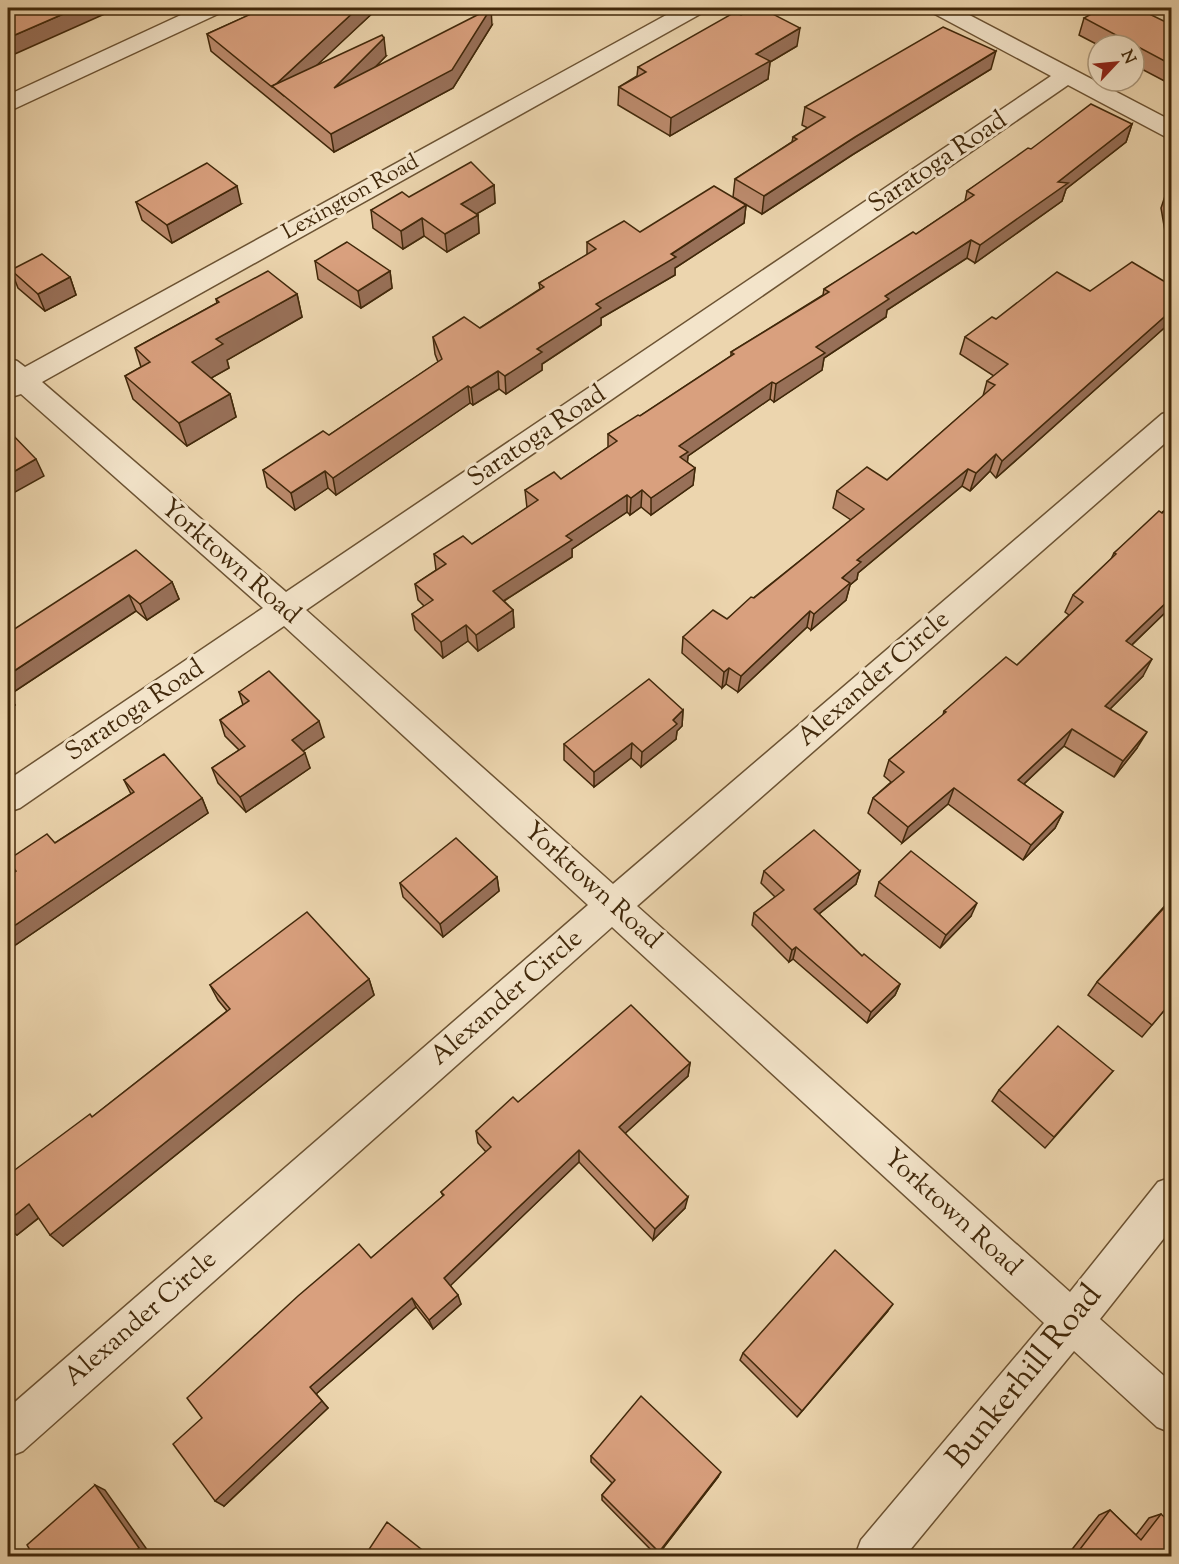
<svg xmlns="http://www.w3.org/2000/svg" width="1179" height="1564" viewBox="0 0 1179 1564" font-family="'Sorts Mill Goudy',serif">
  <style>
    .lines { fill: none; stroke-linecap: round; stroke-linejoin: round }
    .street-casing { stroke: #6c5333; stroke-width: 3 }
    .street { fill: #f3e4ca; fill-rule: evenodd }
    .wall { fill: #bb8a6c; stroke: #41280a; stroke-width: 1.5 }
    .shaded-wall { fill: #987058; stroke: #41280a; stroke-width: 1.5 }
    .building { fill: #d9a07e; stroke: #41280a; stroke-width: 1.5 }
    .labels { text-anchor: middle; dominant-baseline: central; stroke-width: 6; stroke-linejoin: round; paint-order: stroke }
    .far-street-label { font-size: 22px; fill: #41280a; stroke: #f3e4ca }
    .street-label { font-size: 26px; fill: #41280a; stroke: #f3e4ca }
    .near-street-label { font-size: 32px; fill: #41280a; stroke: #f3e4ca }
  </style>
  <rect width="100%" height="100%" fill="#ecd5ae"/>
  <filter id="stains"><feTurbulence type="fractalNoise" baseFrequency=".00333" numOctaves="4"/><feColorMatrix values="0 0 0 0 .2 0 0 0 0 .09 0 0 0 0 .02 0 0 0 .5 -.17"/></filter>
  <radialGradient id="worn" r=".72"><stop offset=".6" stop-color="#630" stop-opacity="0"/><stop offset="1" stop-color="#630" stop-opacity=".3"/></radialGradient>
  <g class="lines">
    <defs>
      <g id="street">
        <polygon points="196,8 223,8 220,13 16,108 8,110 8,95"/>
        <polygon points="679,8 705,8 702,13 42,382 286,592 1051,76 933,13 931,8 956,8 1172,121 1172,138 1164,136 1068,85 306,610 613,884 1162,414 1172,411 1172,437 637,906 1070,1292 1158,1182 1172,1177 1172,1228 1100,1319 1172,1383 1172,1433 1157,1427 1074,1351 905,1556 855,1556 861,1540 1044,1323 612,927 23,1451 8,1457 8,1408 588,905 284,626 20,808 8,812 8,780 263,608 21,394 8,398 8,358 17,361 25,367"/>
      </g>
    </defs>
    <use href="#street" class="street-casing"/>
    <use href="#street" class="street"/>
  </g>
  <g class="wall">
    <polygon points="259,8 378,8 316,65 386,56 375,67 492,25 453,88 334,152 211,51 207,34 260,10"/>
    <polygon points="1084,18 1172,25 1172,85 1134,65 1134,45 1098,45 1079,35"/>
    <polygon points="797,46 770,62 768,79 670,136 618,105 619,87 637,76 638,67"/>
    <polygon points="991,69 852,155 762,214 733,197 735,179 792,142 793,137 808,128 802,125 805,107"/>
    <polygon points="1132,124 1126,142 1066,189 1062,201 975,263 967,258 887,310 886,317 824,358 822,370 774,402 770,399 688,456 687,462 695,468 693,485 651,515 641,507 630,515 627,512 572,549 572,557 504,601 513,610 514,627 478,651 468,641 443,658 415,630 412,614 424,606 418,600 415,584 436,570 434,554 472,544 527,508 525,490 561,479 608,447 608,434 640,416 731,356 731,352 823,295 824,289 916,234 965,201 967,191 1031,149"/>
    <polygon points="494,185 495,203 476,214 478,215 479,233 447,252 424,236 403,249 373,228 371,210 409,197"/>
    <polygon points="1167,190 1172,190 1172,272 1161,208"/>
    <polygon points="136,202 241,204 172,243 142,220"/>
    <polygon points="746,205 744,223 675,268 675,275 601,318 601,325 542,364 542,370 506,394 499,389 473,405 470,403 336,495 328,488 295,510 267,487 263,470 329,435 438,362 435,354 433,337 480,328 540,289 539,283 587,255 587,242 640,232"/>
    <polygon points="315,261 390,271 392,288 361,308 318,279"/>
    <polygon points="11,270 70,277 76,295 45,311 18,288"/>
    <polygon points="1172,286 1172,321 996,478 990,471 970,491 962,486 858,573 857,579 850,585 846,600 811,630 807,627 738,692 726,684 722,688 682,653 683,637 727,619 851,520 833,508 837,491 887,480 983,396 987,381 994,376 960,354 965,337 996,319 1090,291"/>
    <polygon points="297,294 302,317 227,360 229,368 211,378 230,394 236,417 187,446 133,399 125,376 141,367 135,348 217,303 216,299"/>
    <polygon points="1172,504 1172,606 1132,645 1143,676 1110,709 1137,748 1114,777 1064,746 1024,784 1063,812 1055,828 1023,860 948,804 902,843 868,813 873,798 891,782 884,776 889,760 943,715 944,711 1017,665 1069,615 1065,612 1073,595 1111,559 1114,553"/>
    <polygon points="172,582 179,599 147,620 136,611 9,695 15,705 8,710 8,630 13,630"/>
    <polygon points="239,692 324,737 303,751 310,768 246,812 218,783 212,768 239,750 225,736 220,720 243,705"/>
    <polygon points="683,710 682,726 677,731 676,739 641,767 631,758 594,787 564,760 564,744"/>
    <polygon points="124,780 202,798 208,813 8,950 8,877 16,872 8,860 55,843 131,794"/>
    <polygon points="764,871 860,871 856,884 819,914 862,956 900,984 895,995 867,1023 793,959 789,962 752,925 754,913 775,897 761,883"/>
    <polygon points="497,877 499,891 443,937 403,897 400,883"/>
    <polygon points="879,882 971,916 940,948 875,896"/>
    <polygon points="1172,893 1172,1001 1142,1037 1088,995 1097,982 1170,900 1168,898"/>
    <polygon points="369,979 374,995 63,1246 39,1218 17,1235 8,1228 8,1164 14,1171 92,1117 227,1011 218,1000 210,985"/>
    <polygon points="690,1063 688,1076 625,1133 685,1208 653,1240 579,1162 450,1285 461,1304 433,1329 416,1307 316,1394 328,1408 224,1506 202,1418 371,1258 443,1196 441,1192 486,1152 478,1143 476,1131 518,1102"/>
    <polygon points="1113,1071 1045,1148 992,1101 999,1090"/>
    <polygon points="887,1312 797,1417 740,1360 743,1353"/>
    <polygon points="591,1456 718,1477 657,1556 602,1500 602,1495 612,1483 591,1462"/>
    <polygon points="1110,1510 1136,1535 1149,1518 1161,1514 1172,1557 1066,1557 1099,1515"/>
  </g>
  <g class="shaded-wall">
    <polygon points="77,8 118,8 8,57 8,38"/>
    <polygon points="358,8 378,8 284,96 273,87"/>
    <polygon points="491,8 492,25 453,88 334,152 331,134"/>
    <polygon points="800,28 797,46 770,62 768,79 670,136 671,118 756,54"/>
    <polygon points="384,38 386,56 337,106 334,88"/>
    <polygon points="996,51 991,69 852,155 762,214 764,196 855,137"/>
    <polygon points="1132,124 1126,142 1066,189 1062,201 975,263 980,245 1058,182"/>
    <polygon points="494,185 495,203 463,222 461,204"/>
    <polygon points="237,186 241,204 172,243 167,225"/>
    <polygon points="746,205 744,223 675,268 675,275 601,318 601,325 542,364 542,370 506,394 505,376 537,349 596,304"/>
    <polygon points="478,215 479,233 447,252 445,234"/>
    <polygon points="422,218 424,236 403,249 401,231"/>
    <polygon points="971,240 967,258 887,310 886,317 824,358 822,370 774,402 776,384 816,347 885,296"/>
    <polygon points="390,271 392,288 361,308 358,291"/>
    <polygon points="70,277 76,295 45,311 38,294"/>
    <polygon points="297,294 302,317 227,360 229,368 199,385 192,362 216,339"/>
    <polygon points="1172,310 1172,321 996,478 1002,461"/>
    <polygon points="498,371 499,389 473,405 471,388"/>
    <polygon points="772,382 770,399 688,456 687,469 679,475 679,446"/>
    <polygon points="468,386 470,403 336,495 333,478"/>
    <polygon points="230,394 236,417 187,446 179,423"/>
    <polygon points="996,454 990,471 970,491 976,473"/>
    <polygon points="36,459 44,476 8,496 8,475"/>
    <polygon points="695,468 693,485 651,515 651,498"/>
    <polygon points="968,469 962,486 858,573 857,579 850,585 846,600 811,630 814,614 857,560"/>
    <polygon points="325,471 328,488 295,510 291,493"/>
    <polygon points="642,490 641,507 630,515 631,498"/>
    <polygon points="627,495 627,512 572,549 572,557 494,607 493,591 566,536"/>
    <polygon points="172,582 179,599 147,620 140,604"/>
    <polygon points="129,595 136,611 9,695 15,705 8,710 8,675"/>
    <polygon points="1172,597 1172,606 1118,658 1126,641"/>
    <polygon points="513,610 514,627 478,651 476,635"/>
    <polygon points="810,611 807,627 738,692 741,676"/>
    <polygon points="466,625 468,641 443,658 441,642"/>
    <polygon points="1152,659 1143,676 1096,723 1105,706"/>
    <polygon points="729,668 726,684 722,688 724,672"/>
    <polygon points="683,710 682,726 677,731 676,739 641,767 642,752"/>
    <polygon points="319,721 324,737 297,755 292,740"/>
    <polygon points="1072,729 1064,746 1011,796 1018,780"/>
    <polygon points="1147,732 1137,748 1114,777 1123,761"/>
    <polygon points="632,743 631,758 594,787 594,772"/>
    <polygon points="305,753 310,768 246,812 240,797"/>
    <polygon points="954,788 948,804 902,843 908,827"/>
    <polygon points="202,798 208,813 8,950 8,930"/>
    <polygon points="1063,812 1055,828 1023,860 1031,845"/>
    <polygon points="860,871 856,884 810,921 814,909"/>
    <polygon points="497,877 499,891 443,937 440,924"/>
    <polygon points="977,903 971,916 940,948 946,935"/>
    <polygon points="796,947 793,959 789,962 792,950"/>
    <polygon points="369,979 374,995 63,1246 50,1235"/>
    <polygon points="900,984 895,995 867,1023 871,1012"/>
    <polygon points="690,1063 688,1076 619,1139 619,1127"/>
    <polygon points="579,1150 579,1162 448,1288 444,1278"/>
    <polygon points="688,1197 685,1208 653,1240 655,1229"/>
    <polygon points="29,1204 42,1215 17,1235 8,1228 8,1221"/>
    <polygon points="458,1295 461,1304 433,1329 429,1320"/>
    <polygon points="412,1298 416,1307 316,1394 328,1408 224,1506 215,1501 310,1387"/>
    <polygon points="893,1304 887,1312 797,1417 802,1411"/>
    <polygon points="721,1472 718,1477 657,1556 659,1552"/>
    <polygon points="95,1485 105,1490 148,1551 143,1557 129,1557"/>
  </g>
  <g class="building">
    <polygon points="8,8 77,8 8,38"/>
    <polygon points="260,8 358,8 276,84 272,86 273,87 272,87 207,34 262,9"/>
    <polygon points="491,8 452,70 331,134 272,86 382,35 384,38 334,88"/>
    <polygon points="755,8 761,8 800,28 756,54 770,61 671,118 619,87 646,72 638,67 735,12 741,15"/>
    <polygon points="1102,8 1137,8 1172,25 1172,65 1084,18"/>
    <polygon points="943,27 996,51 855,137 764,196 735,179 797,139 793,137 825,117 805,107"/>
    <polygon points="1091,104 1132,124 1058,182 1068,183 980,245 971,240 885,296 889,299 816,347 825,353 776,384 772,382 679,446 688,452 680,457 695,468 651,498 642,490 631,498 627,495 566,536 572,540 493,591 513,610 476,635 466,625 441,642 412,614 433,600 415,584 446,564 434,554 463,536 472,544 538,500 525,490 554,472 561,479 617,441 608,434 638,415 640,416 734,354 731,352 829,292 824,289 913,232 916,234 974,195 967,191 1028,148 1031,149"/>
    <polygon points="471,162 494,185 461,204 478,215 445,234 422,218 401,231 371,210 402,192 409,197"/>
    <polygon points="207,163 237,186 167,225 136,202"/>
    <polygon points="714,186 746,205 671,254 676,257 596,304 601,308 537,349 542,352 505,376 498,371 471,388 468,386 333,478 325,471 291,493 263,470 323,431 329,435 442,359 433,337 464,317 480,328 544,287 539,283 596,249 587,242 624,221 640,232"/>
    <polygon points="1167,190 1172,190 1172,213"/>
    <polygon points="347,242 390,271 358,291 315,261"/>
    <polygon points="42,254 70,277 38,294 11,270"/>
    <polygon points="1132,262 1172,286 1172,310 1002,461 996,454 976,473 968,469 857,560 861,562 842,578 850,583 814,614 810,611 741,676 729,668 724,672 683,637 713,610 727,619 751,597 754,598 864,509 837,491 867,467 887,480 995,385 987,381 1008,364 965,337 992,317 996,319 1057,272 1090,291"/>
    <polygon points="268,271 297,294 216,339 223,344 192,362 230,394 179,423 125,376 150,362 135,348 219,302 216,299"/>
    <polygon points="8,430 36,459 8,475"/>
    <polygon points="1172,504 1172,597 1126,641 1152,659 1105,706 1147,732 1123,761 1072,729 1018,780 1063,812 1031,845 954,788 908,827 873,798 904,772 889,760 946,712 944,711 1006,657 1017,665 1083,602 1073,595 1116,554 1114,553 1159,511 1162,513"/>
    <polygon points="136,550 172,582 140,604 129,595 8,675 8,630 11,628 13,630"/>
    <polygon points="269,671 319,721 292,740 305,753 240,797 212,768 245,746 220,720 249,701 239,692"/>
    <polygon points="649,679 683,710 673,720 677,724 642,752 632,743 594,772 564,744"/>
    <polygon points="164,754 202,798 8,930 8,877 16,871 8,860 47,834 55,843 134,792 124,780"/>
    <polygon points="814,830 860,871 814,909 862,956 864,954 900,984 871,1012 796,947 792,950 754,913 784,890 764,871"/>
    <polygon points="456,838 497,877 440,924 400,883"/>
    <polygon points="911,851 977,903 946,935 879,882"/>
    <polygon points="1172,899 1172,1001 1152,1025 1097,982"/>
    <polygon points="307,912 369,979 50,1235 29,1204 8,1221 8,1166 12,1172 90,1114 92,1117 230,1009 210,985"/>
    <polygon points="631,1005 690,1063 619,1127 688,1197 655,1229 579,1150 444,1278 458,1295 429,1320 412,1298 310,1387 322,1401 215,1501 173,1444 202,1418 187,1398 298,1296 359,1244 371,1258 444,1195 441,1192 491,1147 476,1131 513,1097 518,1102"/>
    <polygon points="1058,1026 1113,1071 1054,1137 999,1090"/>
    <polygon points="835,1250 893,1304 802,1411 743,1353"/>
    <polygon points="641,1396 721,1472 659,1552 602,1495 615,1480 591,1456"/>
    <polygon points="95,1485 139,1548 129,1557 34,1557 27,1545"/>
    <polygon points="1110,1510 1141,1540 1161,1514 1172,1524 1172,1557 1074,1557"/>
    <polygon points="387,1522 431,1557 364,1557"/>
  </g>
  <g class="labels">
    <g class="far-street-label">
      <text transform="translate(351 198) rotate(-29)">Lexington Road</text>
    </g>
    <g class="street-label">
      <text transform="translate(938 163) rotate(-34)">Saratoga Road</text>
      <text transform="translate(537 437) rotate(-34)">Saratoga Road</text>
      <text transform="translate(230 562) rotate(41)">Yorktown Road</text>
      <text transform="translate(874 679) rotate(-41)">Alexander Circle</text>
      <text transform="translate(135 711) rotate(-34)">Saratoga Road</text>
      <text transform="translate(592 886) rotate(42)">Yorktown Road</text>
      <text transform="translate(507 998) rotate(-41)">Alexander Circle</text>
      <text transform="translate(952 1213) rotate(42)">Yorktown Road</text>
      <text transform="translate(141 1319) rotate(-41)">Alexander Circle</text>
    </g>
    <g class="near-street-label">
      <text transform="translate(1025 1377) rotate(-51)">Bunkerhill Road</text>
    </g>
  </g>
  <rect width="1179" height="1564" fill="none" stroke="#ecd5ae" stroke-width="30"/>
  <rect x="9" y="9" width="1161" height="1546" fill="none" stroke="#41280a" stroke-width="3"/>
  <rect x="15" y="15" width="1149" height="1534" fill="none" stroke="#41280a" stroke-width="1.5"/>
  <g transform="translate(1116 63) rotate(64)"><circle r="28" fill="#f3e4ca" stroke="#ac997d" stroke-width="1.5"/>
  <path d="M0-4.5L10 22L0 15L-10 22Z" fill="#8f2418"/>
  <text y="-9" font-size="16" font-weight="bold" text-anchor="middle" fill="#41280a">N</text>
  </g>
  <rect width="100%" height="100%" filter="url(#stains)"/>
  <rect width="100%" height="100%" fill="url(#worn)"/>
</svg>
